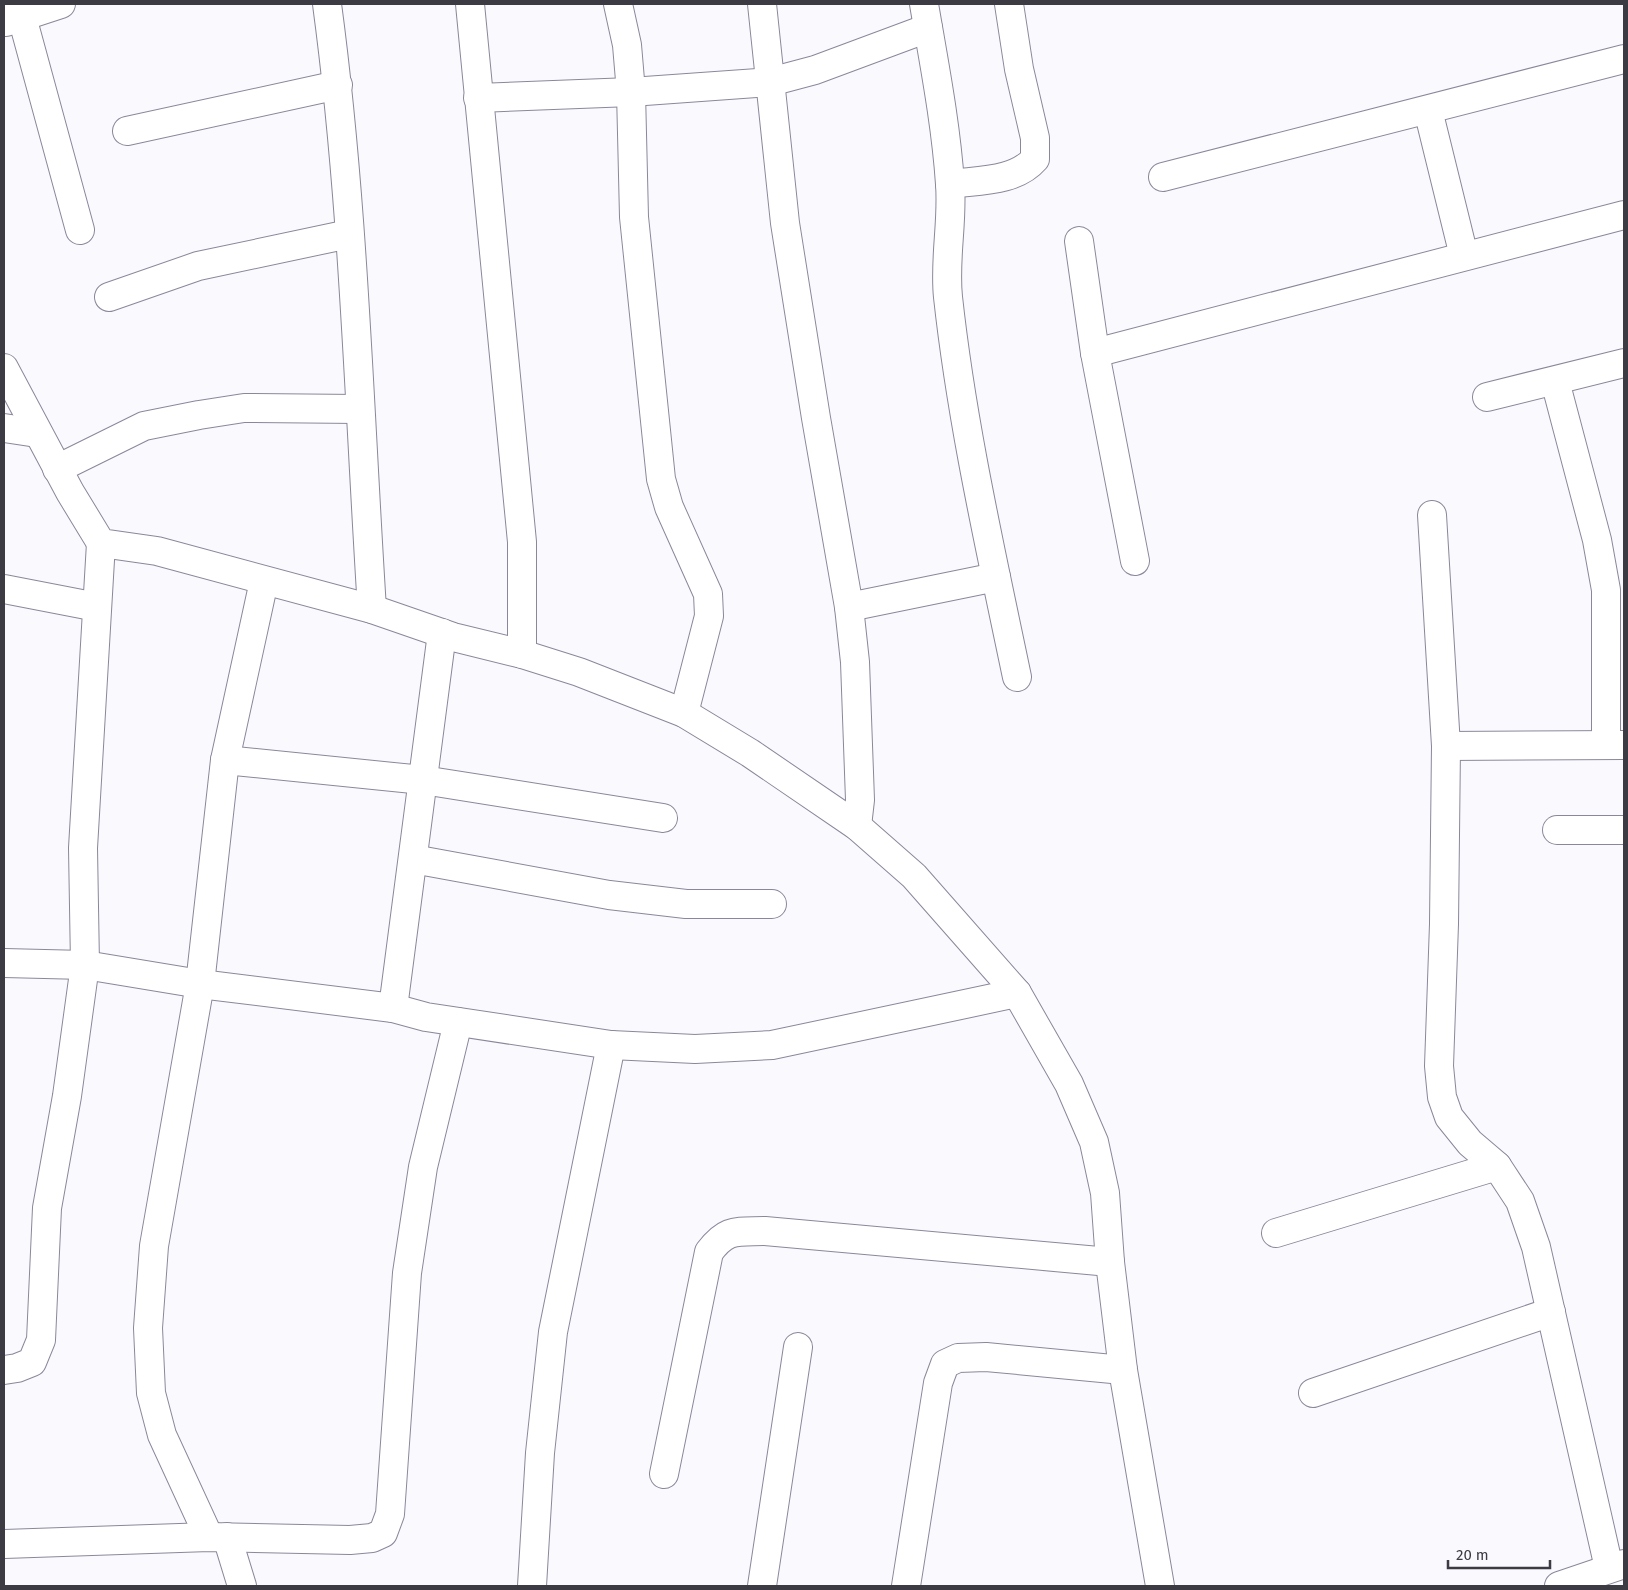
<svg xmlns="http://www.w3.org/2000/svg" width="1628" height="1590" viewBox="0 0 1628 1590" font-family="'Fira Sans',sans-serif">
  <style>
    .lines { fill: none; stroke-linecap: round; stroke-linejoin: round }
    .minor-casing { stroke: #8b879a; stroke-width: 30 }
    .minor { stroke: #fff; stroke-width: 28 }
  </style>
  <rect width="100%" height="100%" fill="#faf9fe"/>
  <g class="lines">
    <defs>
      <g id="minor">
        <path d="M327,4c27,200 32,403 45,605"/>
        <polyline points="470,4 522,542 522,654"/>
        <polyline points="618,4 627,45 631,92 634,217 661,479 669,507 708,594 709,616 684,713"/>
        <polyline points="762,4 785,223 816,418 849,607 855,662 860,800 857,826"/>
        <path d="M924,4c10,59 22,120 26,180 3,38 -6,75 -2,113 14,128 43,255 69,380"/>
        <polyline points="4,14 22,17 80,230"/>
        <polyline points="6,22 61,4"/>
        <polyline points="478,98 631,92 770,82 815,70 928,28"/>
        <polyline points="1428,110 1464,256"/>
        <polyline points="127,131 338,85"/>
        <polyline points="1163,177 1624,59"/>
        <path d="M950,184c29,-4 65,-2 85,-25v-21l-16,-69 -10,-65"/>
        <polyline points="1079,241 1095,353 1135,561"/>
        <polyline points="109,297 198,266 349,234"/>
        <polyline points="1095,353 1624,215"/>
        <polyline points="4,368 70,492 101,543 157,551 372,609 453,637 522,654 579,672 684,713 750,753 857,826 914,876 1017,993 1069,1084 1094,1142 1105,1193 1110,1262 1123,1370 1160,1586"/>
        <polyline points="1555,381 1597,540 1606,590 1606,745"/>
        <polyline points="1487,397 1624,363"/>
        <polyline points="4,428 37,433"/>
        <polyline points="57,469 144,426 199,415 244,408 359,409"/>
        <polyline points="1432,515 1446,746 1444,924 1439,1066 1442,1097 1449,1117 1470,1143 1497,1166 1520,1201 1536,1247 1609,1568"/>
        <polyline points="4,589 97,607"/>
        <polyline points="849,607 996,577"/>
        <polyline points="1446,746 1624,745"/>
        <polyline points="225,760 423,780 663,818"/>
        <polyline points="1557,830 1624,830"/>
        <polyline points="413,859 609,895 686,904 772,904"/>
        <polyline points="4,963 85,965 200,984 393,1008 426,1017 611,1045 695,1049 772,1045 1017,993"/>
        <polyline points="393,1008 442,633"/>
        <polyline points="1276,1233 1497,1166"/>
        <polyline points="4,1370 17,1368 32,1362 41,1340 47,1208 67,1096 85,965 83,848 101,543"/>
        <polyline points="1313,1393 1551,1312"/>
        <path d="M664,1474l45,-222c18,-24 27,-20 56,-21l345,31"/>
        <polyline points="209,1537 162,1435 151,1393 148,1328 154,1246 200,984 225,760 264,581"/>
        <polyline points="227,1537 242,1586"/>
        <polyline points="4,1544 209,1537 350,1540 372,1538 383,1533 390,1514 407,1273 423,1167 458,1022"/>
        <polyline points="532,1586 540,1453 553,1332 611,1045"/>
        <polyline points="762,1586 798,1347"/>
        <polyline points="906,1586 938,1383 945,1364 958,1358 986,1357 1123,1370"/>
        <polyline points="1559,1586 1624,1564"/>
      </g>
    </defs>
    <use href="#minor" class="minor-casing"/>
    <use href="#minor" class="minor"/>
  </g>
  <rect width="1628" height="1590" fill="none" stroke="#3c3a43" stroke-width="10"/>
  <path d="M1448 1560v8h102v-8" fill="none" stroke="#3c3a43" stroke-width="2.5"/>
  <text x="1456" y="1560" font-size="15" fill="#3c3a43" stroke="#faf9fe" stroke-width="4" paint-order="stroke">20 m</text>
</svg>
